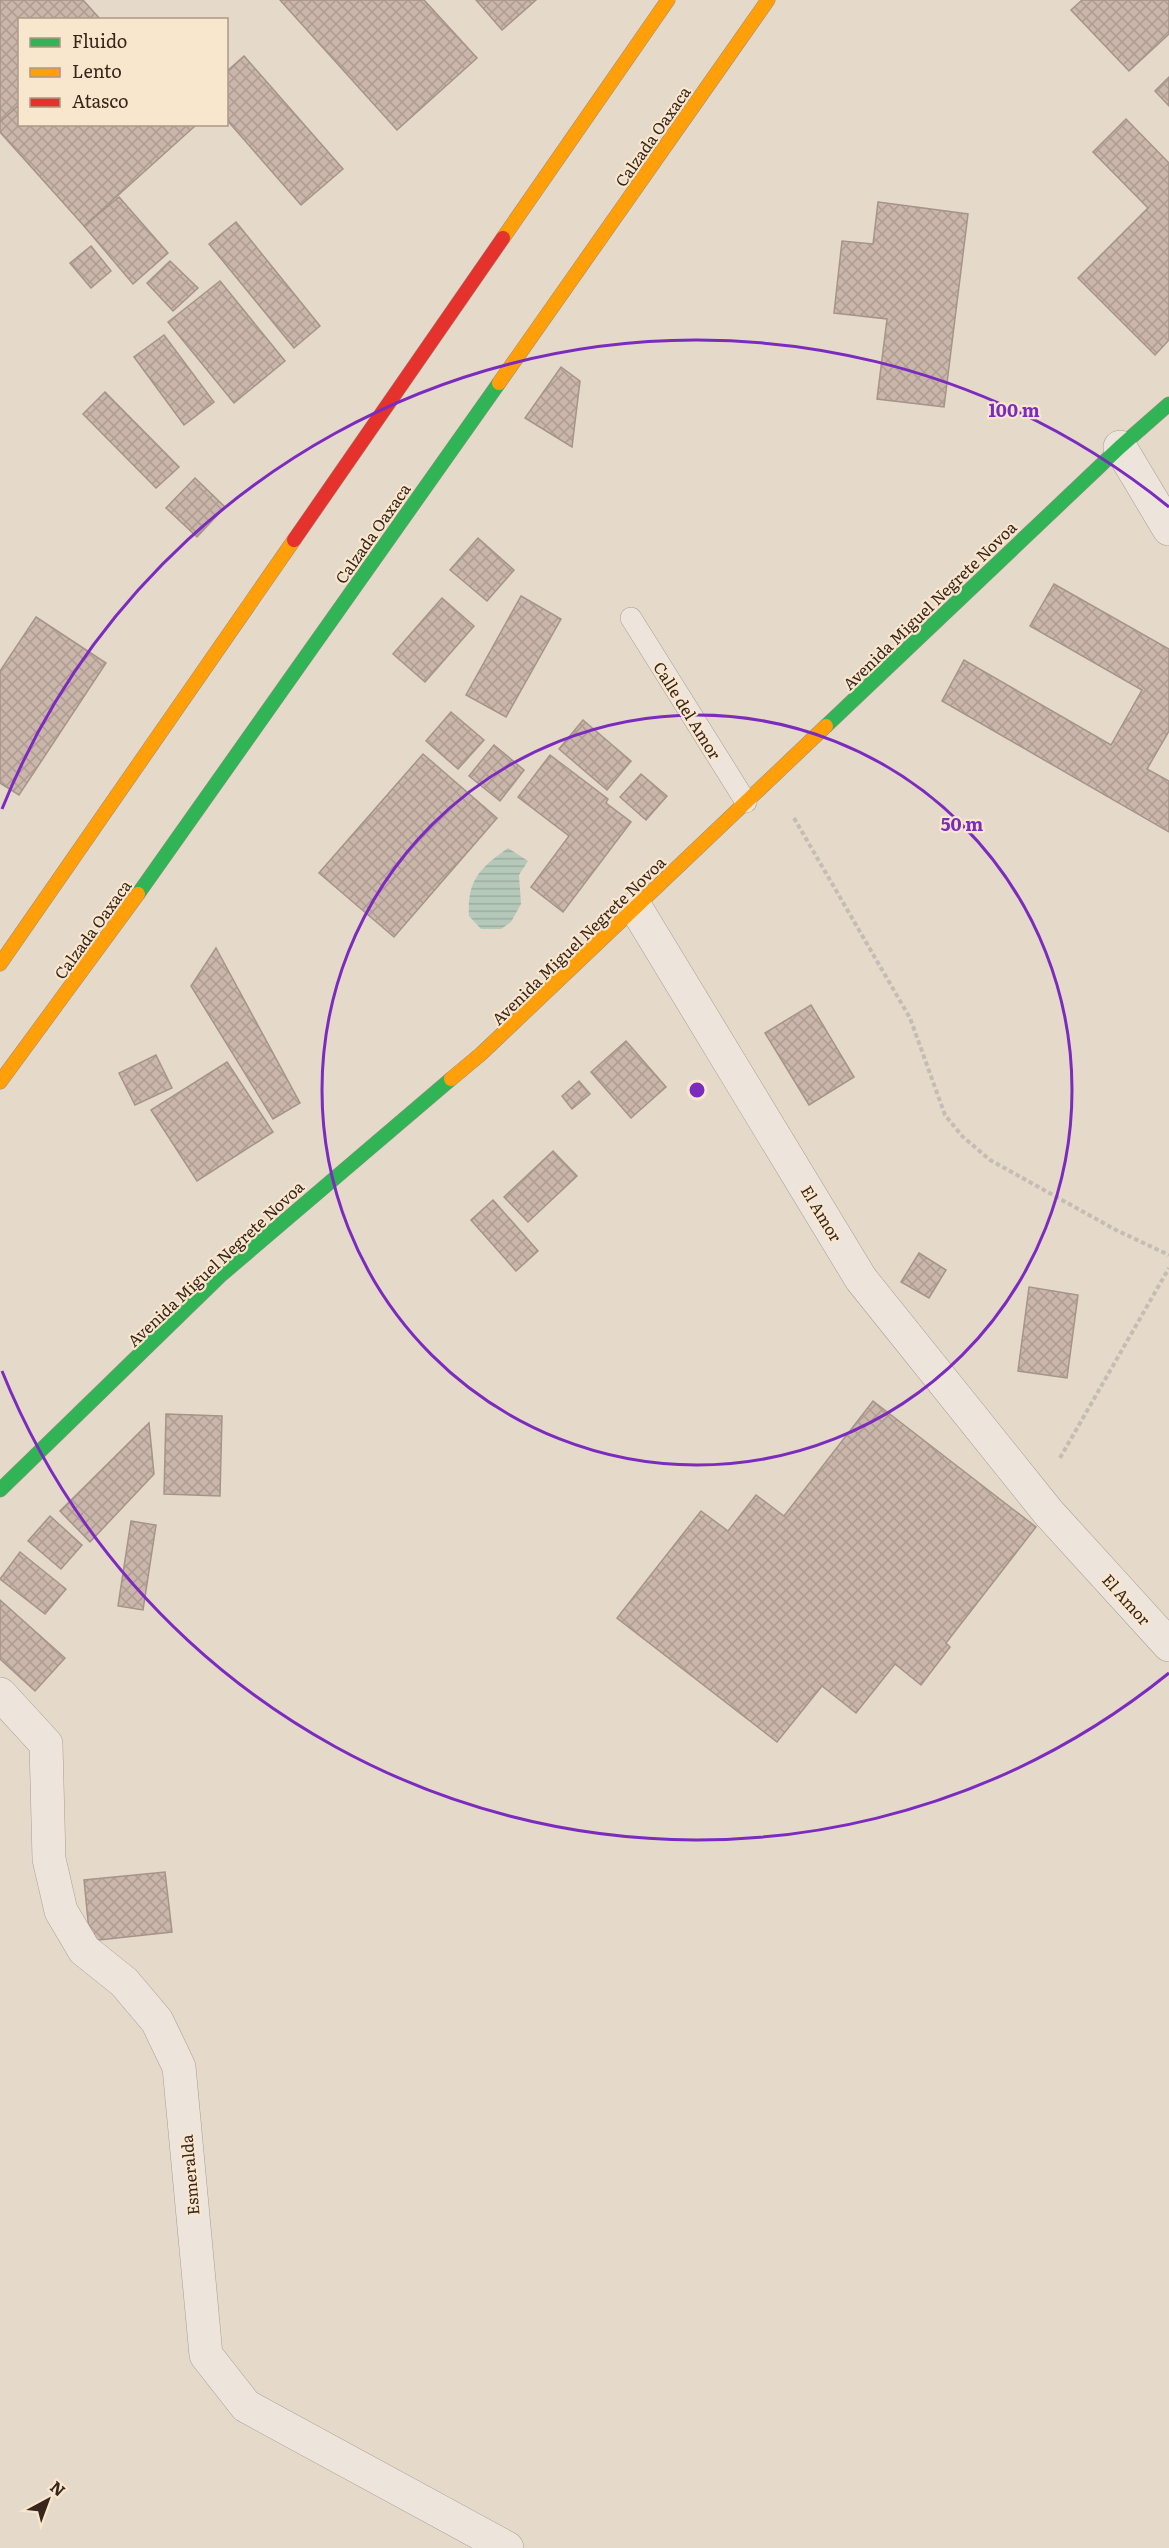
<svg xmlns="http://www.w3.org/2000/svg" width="1169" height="2548" viewBox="0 0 1169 2548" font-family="Literata,serif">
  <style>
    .water { fill: url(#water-rules) }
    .building { fill: url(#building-cross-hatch); stroke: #a59489; stroke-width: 1.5 }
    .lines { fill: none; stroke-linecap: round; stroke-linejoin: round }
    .lane-casing { stroke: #aa9e93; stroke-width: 22 }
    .street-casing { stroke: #aa9e93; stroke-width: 34 }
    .fast-casing { stroke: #998e83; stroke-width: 15 }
    .slow-casing { stroke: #998e83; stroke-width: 15 }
    .jam-casing { stroke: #998e83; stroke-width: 15 }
    .path { stroke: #c5bcb3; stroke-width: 4; stroke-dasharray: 4.5 3; stroke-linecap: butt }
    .lane { stroke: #ede5dc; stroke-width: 21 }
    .street { stroke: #ede5dc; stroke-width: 33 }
    .fast { stroke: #30b455; stroke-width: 14 }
    .slow { stroke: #ff9f0a; stroke-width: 14 }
    .jam { stroke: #e5322d; stroke-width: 14 }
    .ring { fill: none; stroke: #7b2cbf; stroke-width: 3 }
    .labels { text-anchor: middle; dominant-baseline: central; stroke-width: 4.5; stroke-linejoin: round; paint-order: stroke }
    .street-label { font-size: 16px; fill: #39251b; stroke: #f8e6cd }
    .centre { fill: #7b2cbf; stroke: #f8e6cd; stroke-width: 3 }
    .ring-label { font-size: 18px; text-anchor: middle; font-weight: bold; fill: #7b2cbf; stroke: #f8e6cd; stroke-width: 4.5; stroke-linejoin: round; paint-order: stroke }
  </style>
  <defs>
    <pattern id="water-rules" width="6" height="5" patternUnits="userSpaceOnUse" patternTransform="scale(1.5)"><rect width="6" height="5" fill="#b5c9ba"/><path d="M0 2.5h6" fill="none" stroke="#9cac9f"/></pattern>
    <pattern id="building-cross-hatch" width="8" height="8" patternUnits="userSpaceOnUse" patternTransform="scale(1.5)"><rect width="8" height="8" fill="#cab6aa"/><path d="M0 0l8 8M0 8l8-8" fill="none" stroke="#ae9c92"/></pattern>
  </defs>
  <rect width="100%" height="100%" fill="#e5d9c9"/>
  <path class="water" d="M508,848l20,13 -9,14 2,29 -10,18 -10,7h-20l-12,-13c-2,-36 11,-48 39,-68z"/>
  <g class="building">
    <polygon points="0,0 83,0 101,20 20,20 20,106 0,124"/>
    <polygon points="280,0 424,0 477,58 397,130"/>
    <polygon points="476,0 536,0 502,30"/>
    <polygon points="1082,0 1169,0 1169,34 1129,71 1071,10"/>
    <polygon points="244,56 343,169 301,205 226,119 226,72"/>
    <polygon points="1169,77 1169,106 1155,91"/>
    <polygon points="20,104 20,124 196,125 84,226 0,132 0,122"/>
    <polygon points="1126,119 1169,163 1169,340 1155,355 1078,278 1148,208 1093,152"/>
    <polygon points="119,197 168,253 133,284 84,226"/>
    <polygon points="878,202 968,214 944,407 877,399 887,319 834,313 842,241 873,244"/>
    <polygon points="236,222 320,326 294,348 209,244"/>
    <polygon points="91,246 111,271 91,288 70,263"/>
    <polygon points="170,261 198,288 173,311 147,283"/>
    <polygon points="220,281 285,361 234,403 168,322"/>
    <polygon points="164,335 214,402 184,425 134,357"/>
    <polygon points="561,367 580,381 572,447 525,418"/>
    <polygon points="105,392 179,467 156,488 83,414"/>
    <polygon points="195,478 225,507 197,537 166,508"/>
    <polygon points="478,538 514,570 487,601 450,570"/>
    <polygon points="1054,584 1169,649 1169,731 1147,769 1169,781 1169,832 942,701 964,660 1111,745 1142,690 1030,626"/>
    <polygon points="521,596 561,619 506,717 466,695"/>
    <polygon points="442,598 474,626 425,682 393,654"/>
    <polygon points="36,617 106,663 19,795 0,783 0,671"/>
    <polygon points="451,712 484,740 458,769 426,741"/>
    <polygon points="583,720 631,761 607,790 559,749"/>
    <polygon points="494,745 524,770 500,801 469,776"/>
    <polygon points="423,754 497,818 394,937 319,873"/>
    <polygon points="550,755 608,799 606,803 631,822 563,912 531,887 569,836 518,797"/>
    <polygon points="641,774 667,796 646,820 620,797"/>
    <polygon points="216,948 300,1103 273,1119 191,986"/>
    <polygon points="811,1005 854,1077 809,1105 765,1033"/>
    <polygon points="626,1041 666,1087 631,1118 591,1072"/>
    <polygon points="156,1055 172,1088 135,1105 119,1073"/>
    <polygon points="227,1062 273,1132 197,1181 151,1110"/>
    <polygon points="579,1081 590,1094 572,1109 562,1096"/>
    <polygon points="553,1151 577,1176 528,1222 504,1197"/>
    <polygon points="493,1200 538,1251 516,1271 471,1220"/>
    <polygon points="919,1253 946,1270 929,1298 901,1282"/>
    <polygon points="1029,1287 1078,1295 1067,1378 1018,1371"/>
    <polygon points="873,1401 1036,1527 946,1643 950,1647 921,1685 895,1664 856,1713 822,1686 777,1742 617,1618 701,1511 728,1531 756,1495 784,1516"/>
    <polygon points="166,1414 222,1416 220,1496 164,1494"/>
    <polygon points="149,1423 154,1474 90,1542 60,1511"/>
    <polygon points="50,1516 82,1545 61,1569 28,1541"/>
    <polygon points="131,1521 156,1525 143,1610 118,1606"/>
    <polygon points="20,1552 66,1589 45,1614 0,1579"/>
    <polygon points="0,1600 65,1658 35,1691 0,1659"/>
    <polygon points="165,1872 172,1932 90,1941 84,1880"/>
  </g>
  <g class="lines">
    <defs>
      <polyline id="lane" points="631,618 746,802"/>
      <g id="street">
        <polyline points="1120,447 1169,529"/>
        <polyline points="636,908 861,1279 1048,1512 1169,1645"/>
        <polyline points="0,1694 46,1744 49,1859 61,1911 84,1950 124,1982 157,2021 179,2067 206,2355 246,2406 507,2548"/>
      </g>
      <g id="fast">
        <polyline points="826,726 1120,447 1169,404"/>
        <polyline points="138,894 499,383"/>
        <polyline points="0,1490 220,1276 451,1079"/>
      </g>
      <g id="slow">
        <polyline points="503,238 668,0"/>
        <polyline points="499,383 768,0"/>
        <polyline points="0,964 294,540"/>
        <polyline points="451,1079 481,1054 826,726"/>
        <polyline points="0,1082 138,894"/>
      </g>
      <polyline id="jam" points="294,540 503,238"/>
    </defs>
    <use href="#lane" class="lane-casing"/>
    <use href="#street" class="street-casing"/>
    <use href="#fast" class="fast-casing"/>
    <use href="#slow" class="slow-casing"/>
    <use href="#jam" class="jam-casing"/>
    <g class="path">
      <polyline points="794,818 910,1018 945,1115 962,1136 990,1160 1116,1230 1169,1255"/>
      <polyline points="1060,1458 1169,1268"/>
    </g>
    <use href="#lane" class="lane"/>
    <use href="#street" class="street"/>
    <use href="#fast" class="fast"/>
    <use href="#slow" class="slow"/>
    <use href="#jam" class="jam"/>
  </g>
  <g class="ring">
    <circle cx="697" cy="1090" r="375"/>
    <path d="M1169 1673A750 750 0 0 1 2 1371M2 809A750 750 0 0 1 1169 507"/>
  </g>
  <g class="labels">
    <g class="street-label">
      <text transform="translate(652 136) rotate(-55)">Calzada Oaxaca</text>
      <text transform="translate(372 533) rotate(-55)">Calzada Oaxaca</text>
      <text transform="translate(929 605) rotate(-44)">Avenida Miguel Negrete Novoa</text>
      <text transform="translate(688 710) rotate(58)">Calle del Amor</text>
      <text transform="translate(92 929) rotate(-54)">Calzada Oaxaca</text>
      <text transform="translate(578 940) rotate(-44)">Avenida Miguel Negrete Novoa</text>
      <text transform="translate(822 1213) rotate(59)">El Amor</text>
      <text transform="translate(215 1263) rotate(-43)">Avenida Miguel Negrete Novoa</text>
      <text transform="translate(1127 1599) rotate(48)">El Amor</text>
      <text transform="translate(189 2175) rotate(-95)">Esmeralda</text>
    </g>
  </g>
  <circle cx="697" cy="1090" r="9" class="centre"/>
  <g class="ring-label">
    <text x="1014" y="417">100 m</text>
    <text x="962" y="831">50 m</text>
  </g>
  <rect x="18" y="18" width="210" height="108" fill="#f8e6cd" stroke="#ac9986" stroke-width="1.5"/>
  <rect x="30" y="38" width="30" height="9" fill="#30b455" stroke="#ac9986" stroke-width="1.5"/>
  <text x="72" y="48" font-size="18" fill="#39251b">Fluido</text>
  <rect x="30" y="68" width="30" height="9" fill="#ff9f0a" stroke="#ac9986" stroke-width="1.5"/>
  <text x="72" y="78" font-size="18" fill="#39251b">Lento</text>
  <rect x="30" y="98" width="30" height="9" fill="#e5322d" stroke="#ac9986" stroke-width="1.5"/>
  <text x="72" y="108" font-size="18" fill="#39251b">Atasco</text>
  <g transform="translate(48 2500) rotate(41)" stroke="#f8e6cd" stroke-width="4.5" paint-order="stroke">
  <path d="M0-4.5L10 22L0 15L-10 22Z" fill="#39251b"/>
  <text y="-9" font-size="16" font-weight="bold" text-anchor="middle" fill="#39251b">N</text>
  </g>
</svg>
